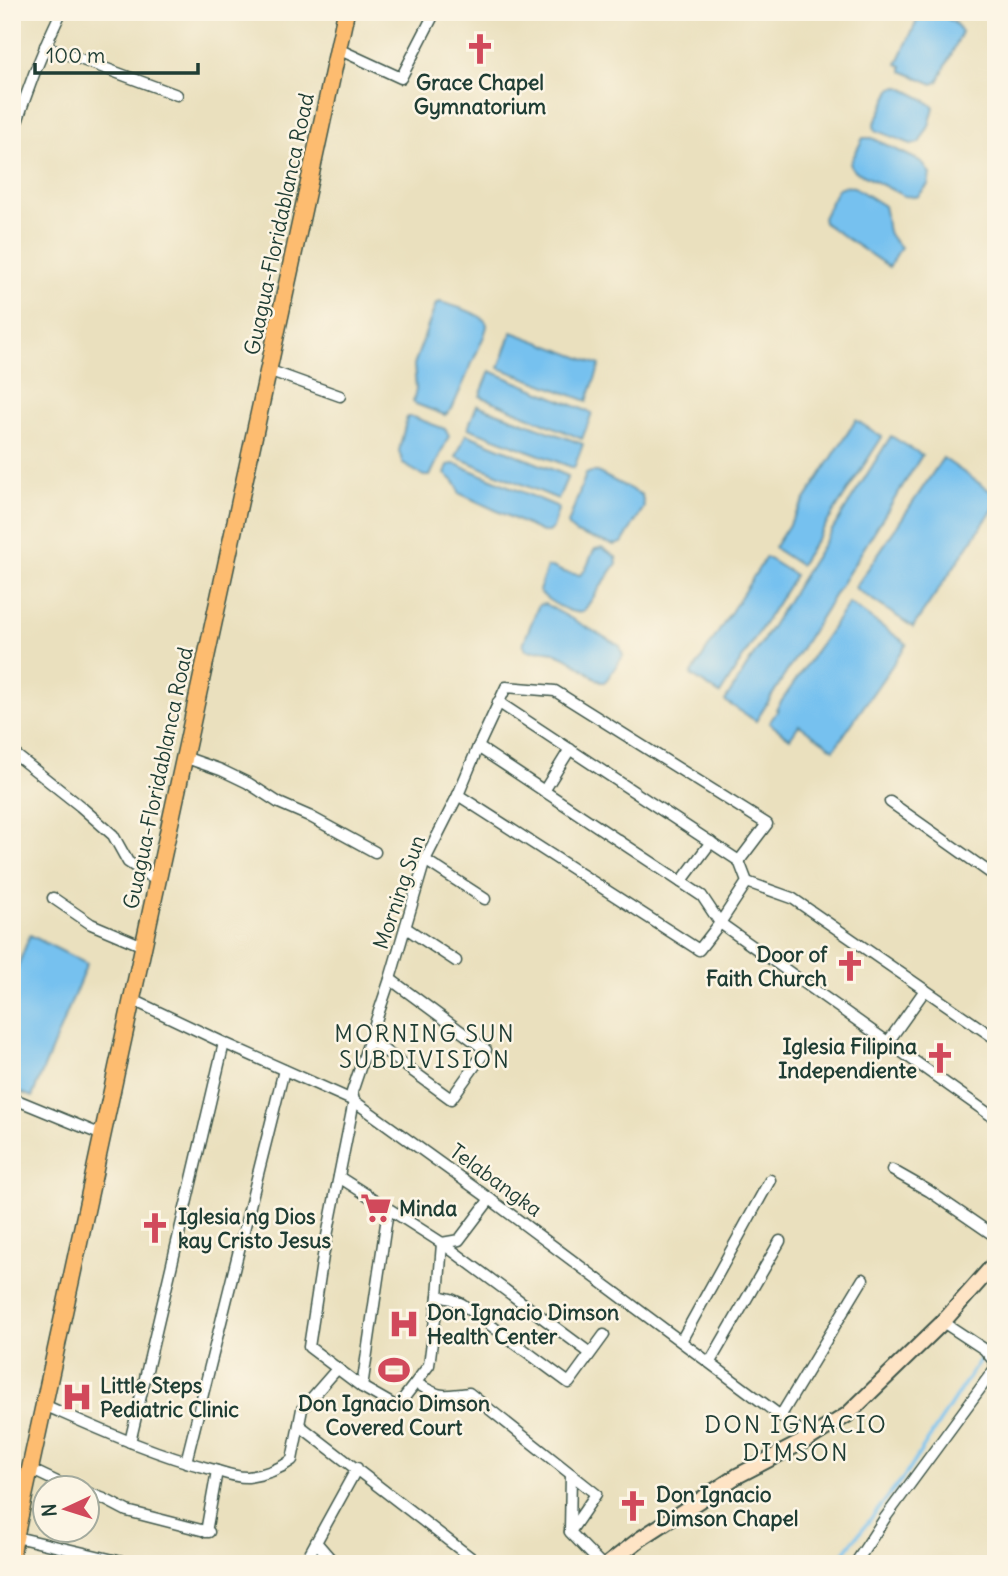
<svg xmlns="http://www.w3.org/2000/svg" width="1008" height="1576" viewBox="0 0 1008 1576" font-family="Delius,sans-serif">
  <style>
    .water { fill: #76c1ef; stroke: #4a7f92; stroke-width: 2 }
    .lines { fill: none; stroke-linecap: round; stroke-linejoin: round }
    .stream { stroke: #76c1ef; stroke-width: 3.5 }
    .street-casing { stroke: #3d5549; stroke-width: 13 }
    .secondary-casing { stroke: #3d5549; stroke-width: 18 }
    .primary-casing { stroke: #3d5549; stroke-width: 19 }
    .street { stroke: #fff; stroke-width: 10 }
    .secondary { stroke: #fee4c5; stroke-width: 14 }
    .primary { stroke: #fdbc6f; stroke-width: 16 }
    .labels { text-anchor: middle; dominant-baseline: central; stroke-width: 5; stroke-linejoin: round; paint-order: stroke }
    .poi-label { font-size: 21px; font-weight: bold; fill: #1f3d34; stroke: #fcf5e5; text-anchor: start }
    .street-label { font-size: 21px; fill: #1f3d34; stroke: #fcf5e5 }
    .neighbourhood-label { font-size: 23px; letter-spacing: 2px; fill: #1f3d34; stroke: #fcf5e5 }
    .quarter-label { font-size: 24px; letter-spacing: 2px; fill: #1f3d34; stroke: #fcf5e5 }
  </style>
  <rect width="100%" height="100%" fill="#fcf5e5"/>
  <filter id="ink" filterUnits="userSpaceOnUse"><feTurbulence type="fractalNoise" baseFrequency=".0143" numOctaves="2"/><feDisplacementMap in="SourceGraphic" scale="14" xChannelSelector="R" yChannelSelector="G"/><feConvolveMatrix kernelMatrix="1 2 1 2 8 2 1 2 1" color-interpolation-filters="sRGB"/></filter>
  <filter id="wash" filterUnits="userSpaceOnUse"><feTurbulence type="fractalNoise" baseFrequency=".00686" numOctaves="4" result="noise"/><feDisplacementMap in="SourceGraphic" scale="28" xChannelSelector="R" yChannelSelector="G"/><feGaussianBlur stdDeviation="1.57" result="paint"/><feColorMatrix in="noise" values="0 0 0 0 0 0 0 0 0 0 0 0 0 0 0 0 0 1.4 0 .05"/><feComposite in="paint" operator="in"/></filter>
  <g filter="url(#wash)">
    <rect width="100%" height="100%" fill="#eae0be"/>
    <g class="water">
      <path d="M921,12c16,0 33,6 41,20l-24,50 -5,2 -31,-13v-5l-5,-2z"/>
      <polygon points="900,87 922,98 934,107 929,126 919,143 911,144 875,130 874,125 892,88"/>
      <polygon points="863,138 872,138 922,162 930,174 928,185 917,197 904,196 853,170 850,164"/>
      <path d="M845,186l9,1 30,19c6,21 -3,25 17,41l-12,20 -65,-44 -1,-5 15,-30z"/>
      <path d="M440,302c10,3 46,12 47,23 0,4 -2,7 -3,11l-32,73 -7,6 -29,-11 -3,-2 3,-13 -2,-24 22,-61z"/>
      <polygon points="512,332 600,365 587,401 499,368"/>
      <polygon points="490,371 592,413 582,439 480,396"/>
      <polygon points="477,405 583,444 574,468 468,428"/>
      <polygon points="407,417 413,417 445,429 449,436 430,476 424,476 403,464 399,451"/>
      <polygon points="856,420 882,437 800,565 774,548"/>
      <polygon points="466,434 568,476 558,499 456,457"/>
      <polygon points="891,436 922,455 756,721 725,701"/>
      <polygon points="943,458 996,495 996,505 913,627 855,588"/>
      <path d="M453,464l5,1 98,41 2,3 -5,19 -5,4h-6l-83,-39c-1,-9 -7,-14 -14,-19l3,-9z"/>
      <polygon points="591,472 597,472 642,495 644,507 622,543 614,545 576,533 571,529 568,524 586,474"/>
      <path d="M602,548l14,9 1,6 -34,49c-12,3 -36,-11 -44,-21l8,-24h5l11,5 17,3c9,-6 9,-18 15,-26z"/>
      <polygon points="766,557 795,575 720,694 691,675"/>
      <polygon points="849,603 907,644 834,749 799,725 790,738 769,723 778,710 776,709"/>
      <path d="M545,604l75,42 3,10 -18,26h-4c-17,-12 -32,-27 -53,-31 -7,-2 -14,1 -22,-1l-3,-6 14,-35 2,-4z"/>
      <polygon points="30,935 87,964 32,1097 12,1089 12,981"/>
    </g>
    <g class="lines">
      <g class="stream">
        <polyline points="993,1342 996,1337"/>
        <polyline points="835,1564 906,1474 983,1355"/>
      </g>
    </g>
  </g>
  <g filter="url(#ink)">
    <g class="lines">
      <defs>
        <g id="street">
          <polyline points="470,13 470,12"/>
          <polyline points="45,46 177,95"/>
          <polyline points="338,49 401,78 435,12"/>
          <path d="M12,138c13,-43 29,-85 49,-126"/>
          <polyline points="268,370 340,396"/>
          <polyline points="478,747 702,896 720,923 996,1119"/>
          <polyline points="12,752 80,806 113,835 128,862 157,881"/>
          <polyline points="184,757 221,770 248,783 279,803 309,816 375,852"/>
          <polyline points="544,791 570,749"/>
          <polyline points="458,795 699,950 720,923 747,882 739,861 498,702"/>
          <polyline points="890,802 996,877"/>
          <polyline points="425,860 485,899"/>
          <polyline points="681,882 711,842"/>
          <polyline points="747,882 792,898 996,1039"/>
          <polyline points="53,898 91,924 143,946"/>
          <polyline points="406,928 456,961"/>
          <polyline points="131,999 224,1043 354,1101 490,1199 810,1438"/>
          <polyline points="370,1040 451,1099 486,1050 390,979"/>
          <polyline points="888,1042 925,990"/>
          <polyline points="12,1098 102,1135"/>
          <polyline points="892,1170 929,1191 996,1237"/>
          <polyline points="339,1177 442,1243 590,1353"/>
          <polyline points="490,1199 459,1240 442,1243 438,1296 429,1365 397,1407 362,1387 309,1347 323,1256 354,1101 352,1092 390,979 425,860 458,795 478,747 506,687 555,691 767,824 739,861"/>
          <polyline points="438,1296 451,1299 462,1304 569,1383 604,1335"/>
          <polyline points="943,1322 984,1349 996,1364"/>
          <polyline points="681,1341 770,1180"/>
          <polyline points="710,1362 780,1241"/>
          <path d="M416,1383c24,14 24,14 53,10l127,101 -26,38 31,32"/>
          <polyline points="362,1387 388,1210"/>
          <path d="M44,1405c55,24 109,49 167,64 11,3 26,9 37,8 15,-2 32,-8 44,-17l10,-51 35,-40"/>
          <polyline points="781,1415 863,1279"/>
          <polyline points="299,1425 479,1564"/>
          <polyline points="130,1442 224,1043"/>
          <polyline points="186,1462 284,1070"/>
          <polyline points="30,1469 70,1488"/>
          <polyline points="88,1493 104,1499 127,1511 209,1532"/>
          <polyline points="570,1531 571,1474"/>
          <polyline points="206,1532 217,1471"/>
          <polyline points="16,1537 131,1564"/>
          <polyline points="316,1542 335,1564"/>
          <polyline points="12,1561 23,1564"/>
          <polyline points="304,1564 357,1468"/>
          <polyline points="855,1564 885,1518 996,1367"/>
        </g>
        <polyline id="secondary" points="608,1564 640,1539 737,1476 810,1438 847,1415 943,1322 996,1262"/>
        <polyline id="primary" points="12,1552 346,12"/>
      </defs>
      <use href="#street" class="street-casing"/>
      <use href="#secondary" class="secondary-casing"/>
      <use href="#primary" class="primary-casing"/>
      <use href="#street" class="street"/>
      <use href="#secondary" class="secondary"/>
      <use href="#primary" class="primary"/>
    </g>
  </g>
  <defs>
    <symbol id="church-bare" viewBox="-9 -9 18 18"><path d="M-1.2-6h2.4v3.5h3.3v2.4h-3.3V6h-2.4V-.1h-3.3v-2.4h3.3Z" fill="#d1495b" stroke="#fcf5e5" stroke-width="2.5" paint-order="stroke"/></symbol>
    <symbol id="supermarket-bare" viewBox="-9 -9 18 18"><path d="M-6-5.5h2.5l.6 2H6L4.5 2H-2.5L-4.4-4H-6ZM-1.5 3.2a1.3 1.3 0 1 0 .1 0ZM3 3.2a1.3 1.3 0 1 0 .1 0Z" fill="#d1495b" stroke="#fcf5e5" stroke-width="2.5" paint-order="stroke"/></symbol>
    <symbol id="hospital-bare" viewBox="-9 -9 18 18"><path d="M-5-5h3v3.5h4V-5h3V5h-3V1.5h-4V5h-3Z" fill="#d1495b" stroke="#fcf5e5" stroke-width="2.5" paint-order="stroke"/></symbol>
    <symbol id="stadium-bare" viewBox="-9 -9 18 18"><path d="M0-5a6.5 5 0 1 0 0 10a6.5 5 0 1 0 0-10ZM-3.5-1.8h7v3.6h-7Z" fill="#d1495b" stroke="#fcf5e5" stroke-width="2.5" paint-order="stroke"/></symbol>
  </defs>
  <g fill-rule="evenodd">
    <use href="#church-bare" x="458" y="27" width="44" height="44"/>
    <use href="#church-bare" x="828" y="944" width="44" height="44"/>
    <use href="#church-bare" x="918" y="1036" width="44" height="44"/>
    <use href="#supermarket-bare" x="354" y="1186" width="44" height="44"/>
    <use href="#church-bare" x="133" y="1206" width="44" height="44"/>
    <use href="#hospital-bare" x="382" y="1302" width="44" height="44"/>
    <use href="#stadium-bare" x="372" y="1348" width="44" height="44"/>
    <use href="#hospital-bare" x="55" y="1375" width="44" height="44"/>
    <use href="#church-bare" x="611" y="1484" width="44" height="44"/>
  </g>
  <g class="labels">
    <g class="poi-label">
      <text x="480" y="82" text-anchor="middle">Grace Chapel<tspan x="480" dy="24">Gymnatorium</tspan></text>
      <text x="827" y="954" text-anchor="end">Door of<tspan x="827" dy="24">Faith Church</tspan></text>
      <text x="917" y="1046" text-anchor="end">Iglesia Filipina<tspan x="917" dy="24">Independiente</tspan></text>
      <text x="399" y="1208">Minda</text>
      <text x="178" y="1216">Iglesia ng Dios<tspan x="178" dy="24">kay Cristo Jesus</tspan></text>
      <text x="427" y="1312">Don Ignacio Dimson<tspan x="427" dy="24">Health Center</tspan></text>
      <text x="100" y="1385">Little Steps<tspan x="100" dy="24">Pediatric Clinic</tspan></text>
      <text x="394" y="1403" text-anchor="middle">Don Ignacio Dimson<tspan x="394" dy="24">Covered Court</tspan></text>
      <text x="656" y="1494">Don Ignacio<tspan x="656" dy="24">Dimson Chapel</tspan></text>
    </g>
    <g class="street-label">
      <text transform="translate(279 224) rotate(-78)">Guagua-Floridablanca Road</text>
      <text transform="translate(158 778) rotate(-78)">Guagua-Floridablanca Road</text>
      <text transform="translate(399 892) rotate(-71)">Morning Sun</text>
      <text transform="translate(496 1180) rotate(36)">Telabangka</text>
    </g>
    <g class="neighbourhood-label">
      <text x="425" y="1033">MORNING SUN<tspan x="425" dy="26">SUBDIVISION</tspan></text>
    </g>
    <g class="quarter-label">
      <text x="796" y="1424">DON IGNACIO<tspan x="796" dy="28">DIMSON</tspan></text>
    </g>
  </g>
  <rect width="1008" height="1576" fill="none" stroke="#fcf5e5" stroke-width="42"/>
  <g transform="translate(66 1509) rotate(266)"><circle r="33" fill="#fcf5e5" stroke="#a4ab9e" stroke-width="2"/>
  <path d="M0-5L12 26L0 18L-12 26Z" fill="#d1495b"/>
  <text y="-10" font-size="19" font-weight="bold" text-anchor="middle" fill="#1f3d34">N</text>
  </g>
  <path d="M35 63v10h163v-10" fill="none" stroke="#1f3d34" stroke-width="3.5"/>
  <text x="46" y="63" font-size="21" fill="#1f3d34" stroke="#fcf5e5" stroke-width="5" paint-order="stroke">100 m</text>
</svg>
